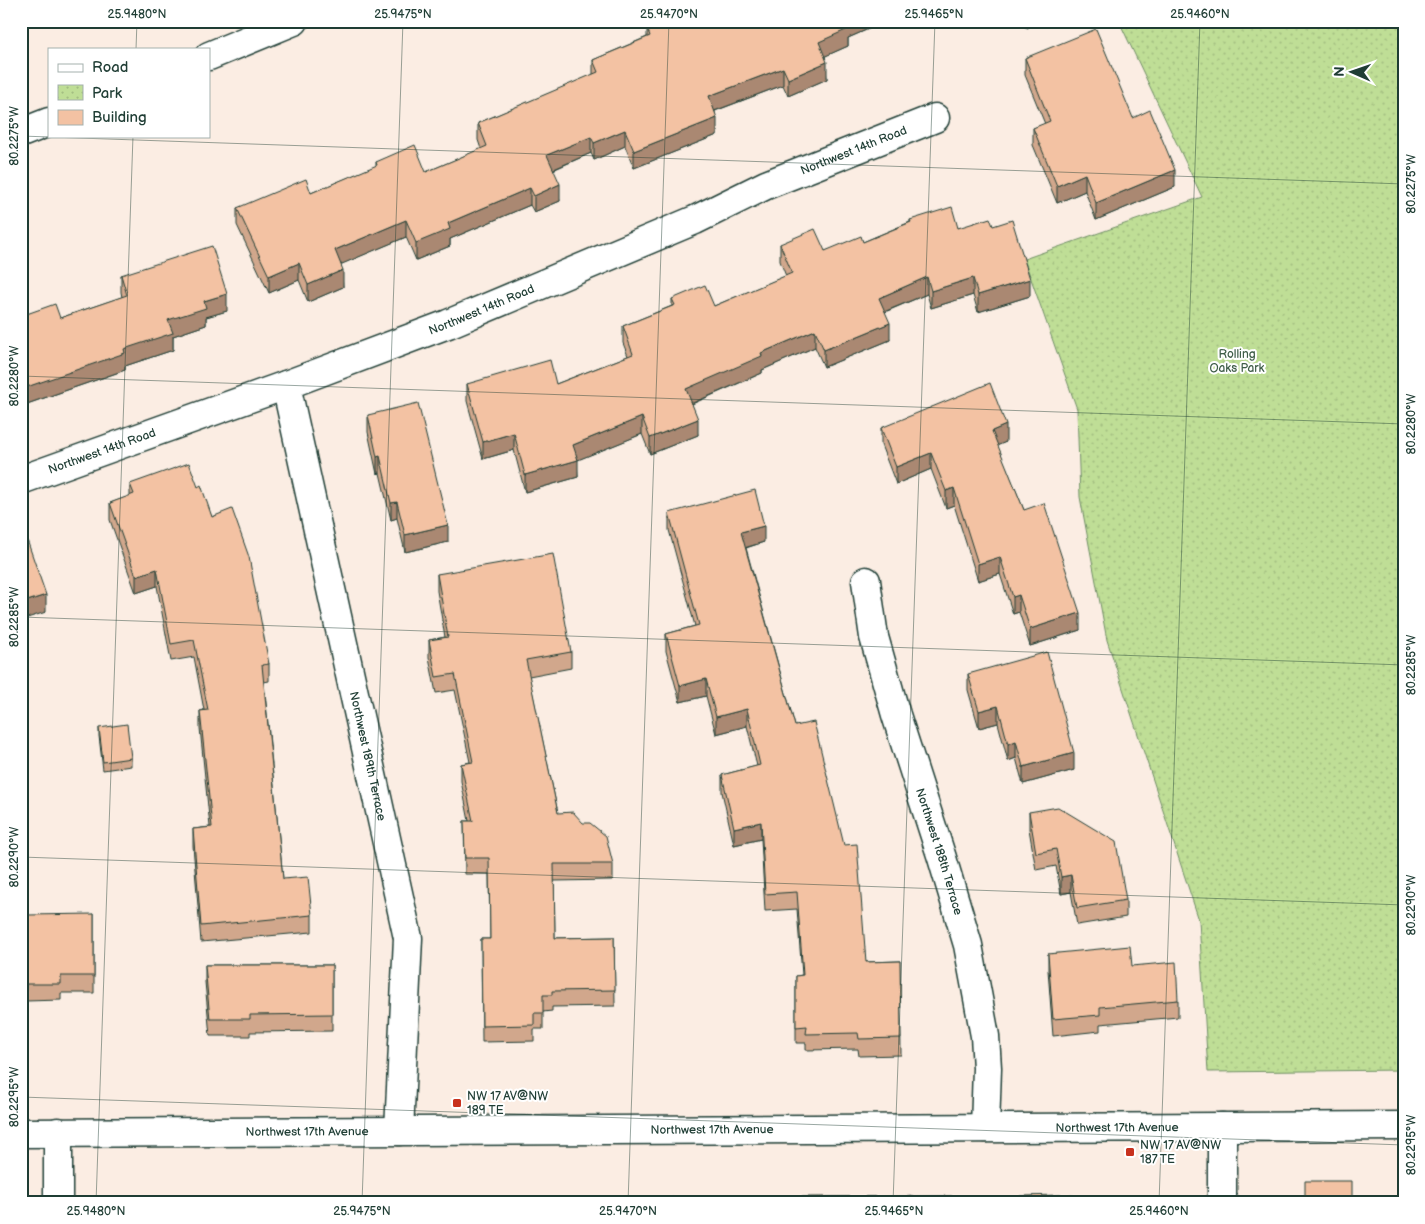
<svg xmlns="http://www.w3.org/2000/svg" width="1425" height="1224" viewBox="0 0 1425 1224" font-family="'Balsamiq Sans',sans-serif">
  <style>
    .park { fill: url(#park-dots); stroke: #6f8e65 }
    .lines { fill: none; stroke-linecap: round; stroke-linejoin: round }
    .minor-casing { stroke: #1f3d34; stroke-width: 31 }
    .tertiary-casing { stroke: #1f3d34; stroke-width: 31 }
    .motorway-casing { stroke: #1f3d34; stroke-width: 31 }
    .minor { stroke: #fff; stroke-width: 28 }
    .tertiary { stroke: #fff; stroke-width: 28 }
    .motorway { stroke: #fff; stroke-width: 28 }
    .wall { fill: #d1a78c; stroke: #1f3d34 }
    .shaded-wall { fill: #aa8872; stroke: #1f3d34 }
    .building { fill: #f3c2a3; stroke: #1f3d34 }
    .ticks { fill: none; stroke: #1f3d34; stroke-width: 1; stroke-opacity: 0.45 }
    .poi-dot { fill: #c8321e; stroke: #fff; stroke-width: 2 }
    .labels { text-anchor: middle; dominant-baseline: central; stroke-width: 4; stroke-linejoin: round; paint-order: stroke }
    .street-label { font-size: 12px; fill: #1f3d34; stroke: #fff }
    .park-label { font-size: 12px; fill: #3f5d48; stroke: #fff }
    .poi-label { font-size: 12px; fill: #1f3d34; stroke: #fff; text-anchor: start }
    .neatline { fill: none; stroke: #1f3d34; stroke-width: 2 }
    .ticks-label { font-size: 12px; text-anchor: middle; fill: #1f3d34 }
  </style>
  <defs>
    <pattern id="park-dots" width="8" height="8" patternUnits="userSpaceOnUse" patternTransform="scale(1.25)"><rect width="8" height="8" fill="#bfde96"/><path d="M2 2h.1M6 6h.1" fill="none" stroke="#a4bf82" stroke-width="1.8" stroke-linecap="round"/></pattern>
  </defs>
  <rect width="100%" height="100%" fill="#fbede3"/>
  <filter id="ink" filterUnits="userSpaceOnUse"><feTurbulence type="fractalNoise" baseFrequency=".02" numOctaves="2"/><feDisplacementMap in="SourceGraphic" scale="10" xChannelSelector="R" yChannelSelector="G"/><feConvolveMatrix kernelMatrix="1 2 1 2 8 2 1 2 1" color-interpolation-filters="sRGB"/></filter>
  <g filter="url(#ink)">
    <polygon class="park" points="1119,21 1404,21 1404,1070 1208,1072 1199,920 1107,640 1080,497 1077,409 1024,259 1202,197"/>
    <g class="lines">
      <defs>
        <g id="minor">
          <path id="s1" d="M286,385l122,553 -9,193"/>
          <path id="s2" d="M21,480l265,-95 162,-61 247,-104 71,-35 169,-67"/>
          <path id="s3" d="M866,581l8,56 22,78 46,143 26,87 17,91 2,32 -2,60"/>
          <polyline points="1222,1127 1222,1203"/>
          <polyline points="58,1203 58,1132"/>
        </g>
        <g id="tertiary">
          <path id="s4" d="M21,1133l1383,-7"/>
        </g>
        <g id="motorway">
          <polyline points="209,56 294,21"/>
          <polyline points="21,133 49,122"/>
        </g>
      </defs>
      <use href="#minor" class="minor-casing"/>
      <use href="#tertiary" class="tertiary-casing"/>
      <use href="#motorway" class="motorway-casing"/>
      <use href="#minor" class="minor"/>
      <use href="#tertiary" class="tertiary"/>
      <use href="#motorway" class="motorway"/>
    </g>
    <g class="wall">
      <polygon points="873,21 873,27 848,38 848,46 825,56 827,79 788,96 783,85 715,111 717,135 634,168 625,146 594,160 591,153 553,170 560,201 534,212 530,205 450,239 450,246 416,260 406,237 341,264 343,287 308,302 299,280 269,293 237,225 237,208 311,193 376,166 376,162 426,172 481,149 478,140 478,123 593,75 593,60 647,37 647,28"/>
      <polygon points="1011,21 1031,21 1028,28"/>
      <polygon points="1025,58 1133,118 1175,187 1096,220 1085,191 1057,203 1033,145 1033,128 1045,124 1025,75"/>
      <polygon points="910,220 958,228 993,226 1030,296 978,312 973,295 931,308 927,294 885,312 890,340 824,367 815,347 762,370 762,373 692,404 698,435 650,454 642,434 577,460 578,477 525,492 514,450 483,459 467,401 467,384 556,384 628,356 623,343 623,326 672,306 672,299 714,306 786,276 780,261 780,244 825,251 863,242 910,222"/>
      <polygon points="121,275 227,311 206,317 206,325 173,336 173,350 125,366 125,370 21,406 21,316 60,318 122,297 121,292"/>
      <polygon points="368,415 448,542 405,552 397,518 391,520 380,473 377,474 368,432"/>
      <polygon points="881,428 1006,442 997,445 1024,510 1080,630 1030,646 1019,612 1013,614 1000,574 978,581 954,505 946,508 931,469 896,484 881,445"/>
      <polygon points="130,484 198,487 212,517 269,664 269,681 264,682 283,879 312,915 312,932 201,942 193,846 193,829 210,827 200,728 200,711 204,710 194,657 171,661 157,586 136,593 110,520 110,503 130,496"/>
      <polygon points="669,513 764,542 746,548 795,726 866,962 900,961 901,1055 859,1056 858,1049 806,1050 806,1043 796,1043 796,976 802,975 797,909 765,911 761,839 734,845 722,792 722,775 757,766 747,726 716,734 706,696 680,702 666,651 666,634 695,626 669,530"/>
      <polygon points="437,574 571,652 571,668 529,676 558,813 613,864 613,880 554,881 555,938 614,937 615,1006 552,1007 552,1011 543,1012 543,1029 534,1029 534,1041 482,1042 481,939 490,939 489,874 465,874 464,821 469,821 461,781 461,764 470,762 455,690 436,693 429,657 429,640 445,637 437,591"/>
      <polygon points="968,674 1074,770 1023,784 1016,758 1008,761 998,723 979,728 968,690"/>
      <polygon points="99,728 131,758 131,766 103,770 99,736"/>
      <polygon points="1029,812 1126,900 1126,917 1077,925 1071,892 1061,894 1056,866 1036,870 1029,829"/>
      <polygon points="94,914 94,993 61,993 61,1000 26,1001 25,1021 21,1021 21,933 28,933"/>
      <polygon points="1048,954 1132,966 1178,1000 1178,1017 1100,1024 1100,1031 1053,1036 1048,970"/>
      <polygon points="205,965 332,965 332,1031 250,1032 250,1036 210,1036 205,982"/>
    </g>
    <g class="shaded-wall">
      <polygon points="849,21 873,21 873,27 848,38 848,46 819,59 819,42"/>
      <polygon points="1028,21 1031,21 1028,28"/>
      <polygon points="827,62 827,79 788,96 788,79"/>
      <polygon points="783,68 783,85 709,113 709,96"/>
      <polygon points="717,118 717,135 634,168 634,151"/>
      <polygon points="625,130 625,146 594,160 594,143"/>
      <polygon points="591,137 591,153 547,172 547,155"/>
      <polygon points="1175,170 1175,187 1096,220 1096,203"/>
      <polygon points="1085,174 1085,191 1057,203 1057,186"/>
      <polygon points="560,184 560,201 534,212 534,196"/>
      <polygon points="530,188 530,205 450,239 450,246 416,260 416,243 448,223"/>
      <polygon points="406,220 406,237 335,267 335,250"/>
      <polygon points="299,263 299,280 269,293 269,276"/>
      <polygon points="343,270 343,287 308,302 308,285"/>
      <polygon points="927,277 927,294 879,314 879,298"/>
      <polygon points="973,278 973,295 931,308 931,291"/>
      <polygon points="1030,279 1030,296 978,312 978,295"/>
      <polygon points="227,294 227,311 206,317 206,325 173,336 173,350 125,366 125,370 21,406 21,389 124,349 168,320 204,301"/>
      <polygon points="890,323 890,340 824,367 824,350"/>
      <polygon points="815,330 815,347 762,370 762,373 686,406 686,389 761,353"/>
      <polygon points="642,417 642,434 573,462 573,445"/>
      <polygon points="698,419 698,435 650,454 650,438"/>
      <polygon points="1006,425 1006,442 992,448 992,431"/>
      <polygon points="514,433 514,450 483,459 483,442"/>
      <polygon points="931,453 931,469 896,484 896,467"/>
      <polygon points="380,456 380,473 377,474 377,457"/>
      <polygon points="578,460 578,477 525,492 525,475"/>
      <polygon points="954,488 954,505 946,508 946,491"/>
      <polygon points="397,502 397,518 391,520 391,503"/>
      <polygon points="448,525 448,542 405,552 405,535"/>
      <polygon points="764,526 764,542 741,549 741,532"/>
      <polygon points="1000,557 1000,574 978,581 978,564"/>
      <polygon points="157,569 157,586 136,593 136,576"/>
      <polygon points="46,595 46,612 21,620 21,603"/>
      <polygon points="1019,595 1019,612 1013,614 1013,597"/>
      <polygon points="1080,613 1080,630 1030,646 1030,629"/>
      <polygon points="706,679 706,696 680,702 680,686"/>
      <polygon points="998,706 998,723 979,728 979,711"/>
      <polygon points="747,709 747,726 716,734 716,717"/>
      <polygon points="1016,741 1016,758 1008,761 1008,744"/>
      <polygon points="1074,753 1074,770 1023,784 1023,767"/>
      <polygon points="761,822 761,839 734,845 734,828"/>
      <polygon points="1071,875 1071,892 1061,894 1061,877"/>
    </g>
    <g class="building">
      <polygon points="666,21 849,21 846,23 848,29 819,42 827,62 788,79 783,68 709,96 717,118 634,151 625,130 594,143 591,137 547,155 560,184 534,196 530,188 448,223 450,229 416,243 406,220 335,250 343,270 308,285 299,263 269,276 237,208 306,179 311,193 377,165 376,162 415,145 426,172 487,146 478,123 598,72 593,60 650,36 647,28"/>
      <polygon points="1096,29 1133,118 1150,110 1175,170 1096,203 1085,174 1057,186 1033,128 1050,121 1025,58"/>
      <polygon points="952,207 958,228 990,218 993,226 1012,220 1030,279 978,295 973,278 931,291 927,277 879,298 890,323 824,350 815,330 761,353 762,356 686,389 698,419 650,438 642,417 573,445 578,460 525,475 514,433 483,442 467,384 550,360 556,384 633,354 623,326 675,305 672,299 705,285 714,306 792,273 780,244 815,229 825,251 861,236 863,242 911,222 910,220"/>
      <polygon points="212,246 227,294 204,301 206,308 168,320 173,333 124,349 125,353 21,389 21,316 55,304 60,318 127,295 121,275"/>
      <polygon points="990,383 1006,425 992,431 1024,510 1044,503 1080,613 1030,629 1019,595 1013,597 1000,557 978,564 954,488 946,491 931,453 896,467 881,428"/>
      <polygon points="418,403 448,525 405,535 397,502 391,503 380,456 377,457 368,415"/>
      <polygon points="189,463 198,487 201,485 212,517 232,509 249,557 269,664 262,665 283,879 308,877 312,915 201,926 193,829 212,827 200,711 208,710 194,640 171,644 157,569 136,576 110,503 134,494 130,484"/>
      <polygon points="755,490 764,526 741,532 795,726 814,722 844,845 857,844 866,962 900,961 901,1038 859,1039 858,1033 806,1034 807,1026 796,1027 796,976 803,975 797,892 765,894 761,822 734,828 722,775 760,765 747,709 716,717 706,679 680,686 666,634 699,625 669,513"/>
      <polygon points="26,537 46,595 21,603 21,539"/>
      <polygon points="553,554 571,652 526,660 558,813 573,812 583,823 590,823 606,836 613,864 554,864 555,938 614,937 615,990 552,991 552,995 543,995 543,1013 534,1013 534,1025 482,1026 481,939 490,939 489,858 465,858 464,821 473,821 461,764 473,762 455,674 436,677 429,640 448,637 437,574"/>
      <polygon points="1047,652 1074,753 1023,767 1016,741 1008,744 998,706 979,711 968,674"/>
      <polygon points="127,724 131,758 103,762 99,728"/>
      <polygon points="1058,807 1116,842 1126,900 1077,908 1071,875 1061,877 1056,849 1036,853 1029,812"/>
      <polygon points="94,914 94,976 61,976 61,984 26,984 25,1004 21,1004 21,933 28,933 28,915"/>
      <polygon points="1130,946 1132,966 1176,962 1178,1000 1100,1007 1100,1015 1053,1019 1048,954"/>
      <polygon points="205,965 332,965 332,1014 250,1015 250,1019 210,1019"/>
      <polygon points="1305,1181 1352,1181 1352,1202 1367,1202 1367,1203 1305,1203"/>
      <polygon points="1062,1195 1112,1197 1112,1203 1020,1203 1020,1196"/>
      <polygon points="952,1196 952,1203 800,1203 800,1197"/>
      <polygon points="731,1197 732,1203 580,1203 580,1198"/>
      <rect x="475" y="1198" width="37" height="5"/>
      <polygon points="401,1199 401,1203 256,1203 256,1200"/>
    </g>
  </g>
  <path class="ticks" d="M136,49l1,-28M21,136l1383,48M21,376l1383,48M21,617l1383,48M21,857l1383,48M21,1097l1383,48M96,1203l37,-1067M362,1203l41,-1182M628,1203l41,-1182M893,1203l42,-1182M1159,1203l41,-1182"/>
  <g class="poi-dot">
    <rect x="452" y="1098" width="10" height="10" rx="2.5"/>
    <rect x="1125" y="1147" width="10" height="10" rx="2.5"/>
  </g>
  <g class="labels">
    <g class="street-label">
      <text stroke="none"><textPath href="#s2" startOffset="896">Northwest 14th Road</textPath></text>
      <text stroke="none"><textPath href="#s2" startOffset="491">Northwest 14th Road</textPath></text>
      <text stroke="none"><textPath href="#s2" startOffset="86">Northwest 14th Road</textPath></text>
      <text stroke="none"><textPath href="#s1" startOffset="380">Northwest 189th Terrace</textPath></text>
      <text stroke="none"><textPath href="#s3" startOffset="281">Northwest 188th Terrace</textPath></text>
      <text stroke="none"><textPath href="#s4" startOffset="1096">Northwest 17th Avenue</textPath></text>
      <text stroke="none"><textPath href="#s4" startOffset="691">Northwest 17th Avenue</textPath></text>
      <text stroke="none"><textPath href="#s4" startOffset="286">Northwest 17th Avenue</textPath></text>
    </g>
    <g class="park-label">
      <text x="1237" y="354">Rolling<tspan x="1237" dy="14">Oaks Park</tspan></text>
    </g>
    <g class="poi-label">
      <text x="467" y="1096">NW 17 AV@NW<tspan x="467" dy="14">189 TE</tspan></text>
      <text x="1140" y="1145">NW 17 AV@NW<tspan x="1140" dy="14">187 TE</tspan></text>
    </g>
  </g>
  <rect width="1425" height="1224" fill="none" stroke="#fff" stroke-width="55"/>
  <rect x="48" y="48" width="162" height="90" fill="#ffffff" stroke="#a5b1ae"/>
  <rect x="58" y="64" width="25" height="8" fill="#ffffff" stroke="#a5b1ae"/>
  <text x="92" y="72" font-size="15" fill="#1f3d34">Road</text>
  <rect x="58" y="85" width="25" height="15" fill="url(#park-dots)" stroke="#a5b1ae"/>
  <text x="92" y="98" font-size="15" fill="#1f3d34">Park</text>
  <rect x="58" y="110" width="25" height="15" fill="#f3c2a3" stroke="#a5b1ae"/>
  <text x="92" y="122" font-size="15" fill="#1f3d34">Building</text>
  <g transform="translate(1352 72) rotate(272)" stroke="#ffffff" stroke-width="4" paint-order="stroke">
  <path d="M0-4L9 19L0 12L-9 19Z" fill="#1f3d34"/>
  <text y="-8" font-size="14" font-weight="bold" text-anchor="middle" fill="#1f3d34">N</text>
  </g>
  <rect x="28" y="28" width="1370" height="1168" class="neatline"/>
  <g class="ticks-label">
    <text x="137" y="18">25.9480°N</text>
    <text x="403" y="18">25.9475°N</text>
    <text x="669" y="18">25.9470°N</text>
    <text x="934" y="18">25.9465°N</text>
    <text x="1200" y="18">25.9460°N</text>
    <text transform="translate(14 136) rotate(-90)" y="4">80.2275°W</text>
    <text transform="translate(1411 184) rotate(-90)" y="4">80.2275°W</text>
    <text transform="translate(14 376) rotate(-90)" y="4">80.2280°W</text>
    <text transform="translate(1411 424) rotate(-90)" y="4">80.2280°W</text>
    <text transform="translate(14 617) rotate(-90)" y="4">80.2285°W</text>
    <text transform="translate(1411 665) rotate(-90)" y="4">80.2285°W</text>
    <text transform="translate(14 857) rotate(-90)" y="4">80.2290°W</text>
    <text transform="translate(1411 905) rotate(-90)" y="4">80.2290°W</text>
    <text transform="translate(14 1097) rotate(-90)" y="4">80.2295°W</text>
    <text transform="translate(1411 1145) rotate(-90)" y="4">80.2295°W</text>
    <text x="96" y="1215">25.9480°N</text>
    <text x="362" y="1215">25.9475°N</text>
    <text x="628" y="1215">25.9470°N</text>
    <text x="894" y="1215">25.9465°N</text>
    <text x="1159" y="1215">25.9460°N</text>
  </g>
</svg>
